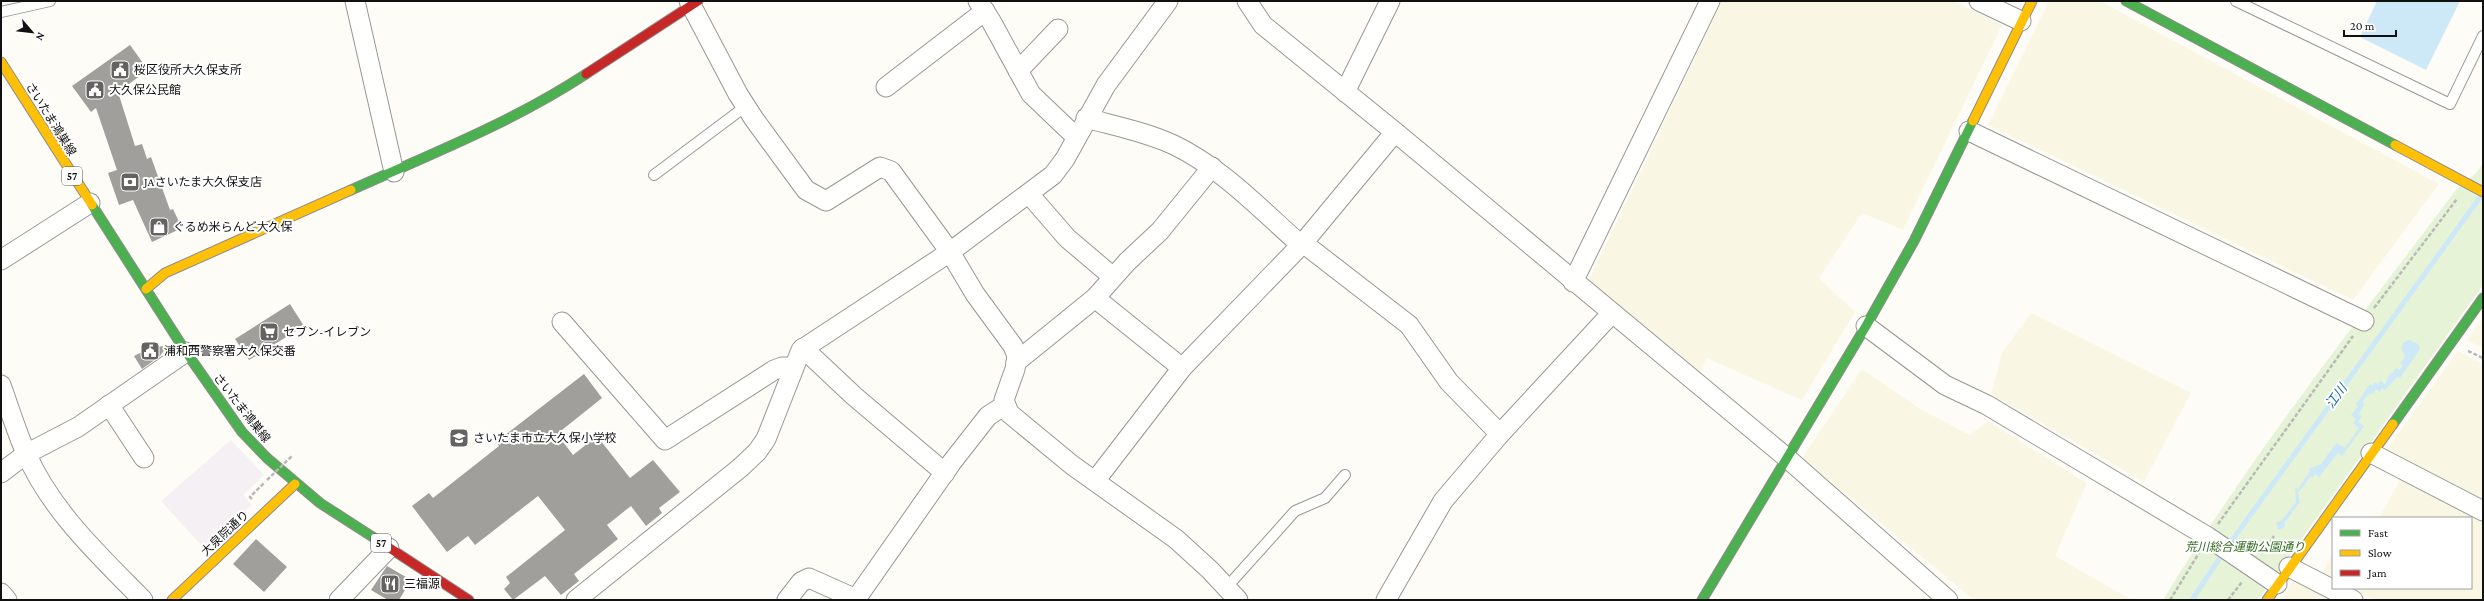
<svg xmlns="http://www.w3.org/2000/svg" width="2484" height="601" viewBox="0 0 2484 601" font-family="'Crimson Pro','Noto Sans JP',serif">
  <style>
    .industrial { fill: #f5f0f3 }
    .farmland { fill: #f9f7e4 }
    .green { fill: #e7f3d7 }
    .water { fill: #cde8f7 }
    .lines { fill: none; stroke-linecap: round; stroke-linejoin: round }
    .stream { stroke: #cde8f7; stroke-width: 5 }
    .building { fill: #a19f9c }
    .lane-casing { stroke: #979795; stroke-width: 12 }
    .street-casing { stroke: #979795; stroke-width: 21 }
    .fast-casing { stroke: #8e8d8b; stroke-width: 11 }
    .slow-casing { stroke: #8e8d8b; stroke-width: 11 }
    .jam-casing { stroke: #8e8d8b; stroke-width: 11 }
    .path { stroke: #b9b9b8; stroke-width: 2.5; stroke-dasharray: 4 2; stroke-linecap: butt }
    .lane { stroke: #fffffe; stroke-width: 10 }
    .street { stroke: #fffffe; stroke-width: 19 }
    .fast { stroke: #4caf50; stroke-width: 9 }
    .slow { stroke: #ffc107; stroke-width: 9 }
    .jam { stroke: #c62828; stroke-width: 9 }
    .path-bridge { stroke: #b9b9b8; stroke-width: 2.5; stroke-dasharray: 4 2; stroke-linecap: butt }
    .labels { text-anchor: middle; dominant-baseline: central; stroke-width: 4; stroke-linejoin: round; paint-order: stroke }
    .shield { fill: #fff; stroke: #585858; stroke-width: 1 }
    .shield-label { font-size: 11px; font-weight: bold; fill: #111 }
    .poi-label { font-size: 12px; fill: #111; stroke: #fff; text-anchor: start }
    .street-label { font-size: 12px; fill: #111; stroke: #fff }
    .park-label { font-size: 12px; font-style: italic; fill: #2f6b1f; stroke: #fff }
    .water-label { font-size: 13px; font-style: italic; fill: #1768a6; stroke: #fff }
  </style>
  <rect width="100%" height="100%" fill="#fdfcf7"/>
  <polygon class="industrial" points="231,440 264,475 243,495 252,505 203,547 161,501"/>
  <g class="farmland">
    <polygon points="1722,1 1954,1 2002,25 1903,230 1862,213 1819,278 1855,312 1802,400 1706,358 1701,373 1589,280"/>
    <polygon points="2049,1 2100,1 2439,184 2353,300 1988,125"/>
    <polygon points="2031,313 2191,393 2144,482 1991,394 2002,353"/>
    <polygon points="2483,318 2483,348 2467,340"/>
    <polygon points="2458,351 2483,364 2483,503 2385,452"/>
    <polygon points="1862,369 1920,409 1970,435 1988,421 2087,483 2055,556 2132,600 1974,600 1802,458"/>
    <polygon points="2400,480 2483,522 2483,600 2373,600 2350,588 2471,588 2471,518 2379,518"/>
    <polygon points="2333,553 2333,579 2322,574"/>
    <polygon points="2294,579 2335,600 2281,600"/>
  </g>
  <path class="green" d="M2483,163v122l-225,315h-95c87,-143 192,-276 293,-410l20,-17z"/>
  <g class="water">
    <polygon points="2377,1 2460,1 2426,70 2360,37"/>
    <polygon points="2409,340 2418,344 2420,349 2400,378 2398,376 2385,390 2382,388 2380,392 2376,389 2372,394 2370,393 2362,402 2364,404 2359,414 2362,416 2358,422 2364,426 2342,456 2338,453 2319,477 2315,474 2313,477 2311,476 2298,493 2300,502 2285,522 2285,527 2278,530 2276,523 2282,520 2296,502 2295,487 2298,489 2310,471 2309,469 2321,464 2336,443 2345,448 2359,428 2353,423 2356,419 2351,415 2358,406 2356,404 2370,384 2372,386 2375,382 2378,385 2380,381 2385,384 2390,373 2392,374 2396,368 2399,370 2403,366 2400,363 2405,357 2401,347 2404,342"/>
  </g>
  <g class="lines">
    <g class="stream">
      <polyline points="2228,546 2481,196"/>
      <polyline points="2192,600 2223,553"/>
    </g>
  </g>
  <g class="building">
    <polygon points="130,45 148,70 118,92 135,146 142,144 147,159 151,157 170,210 173,209 182,228 152,242 133,200 119,205 108,173 117,170 96,108 91,112 72,86"/>
    <polygon points="290,304 304,326 249,360 235,339"/>
    <polygon points="167,346 160,356 142,369 134,356 152,347"/>
    <polygon points="584,374 602,398 557,434 573,455 597,436 630,478 653,460 680,492 659,508 662,513 646,526 631,506 607,525 618,539 574,574 579,581 561,595 545,576 513,600 504,589 510,583 506,577 565,530 538,496 475,545 468,536 447,552 412,506 429,493 433,498 499,446 496,442"/>
    <polygon points="256,539 287,567 264,592 233,564"/>
    <polygon points="387,566 411,580 399,600 388,600 371,590"/>
  </g>
  <g class="lines">
    <defs>
      <g id="lane">
        <polyline points="2236,1 2450,104 2483,36"/>
        <polyline points="1,12 50,1"/>
        <polyline points="654,175 746,106"/>
        <polyline points="1226,588 1295,511 1325,498 1345,475"/>
      </g>
      <g id="street">
        <polyline points="355,1 394,172"/>
        <polyline points="689,1 738,94 754,119 806,190 826,201 880,167 891,171 950,252 975,294 1013,346 1017,356 1015,369 1004,400 1009,413 1072,465 1176,539 1210,570 1238,600"/>
        <polyline points="978,1 991,21 1031,94 1076,137"/>
        <polyline points="1247,1 1263,25 1395,132 1787,458 1948,600"/>
        <polyline points="1979,1 2021,21"/>
        <polyline points="1018,71 1058,29"/>
        <polyline points="886,87 985,11"/>
        <polyline points="1345,92 1390,1"/>
        <path d="M1086,118c29,8 60,14 88,27 48,23 87,65 127,100"/>
        <polyline points="1969,131 2364,321"/>
        <polyline points="1029,194 1067,238 1113,277"/>
        <polyline points="1303,243 1409,325 1449,382 1500,434"/>
        <polyline points="1,260 90,203"/>
        <polyline points="1573,282 1710,1"/>
        <polyline points="1095,298 1182,368"/>
        <polyline points="562,322 665,440 774,370 782,367 794,367"/>
        <polyline points="1866,326 1945,385 1987,405 2208,537 2277,584"/>
        <polyline points="803,348 854,396 945,473"/>
        <polyline points="1016,362 1095,298 1127,262 1160,231 1212,167"/>
        <path d="M1,385c8,22 15,46 25,68 25,58 74,103 117,147"/>
        <polyline points="109,405 144,458"/>
        <polyline points="2371,453 2483,511"/>
        <polyline points="1,473 26,454 78,427 186,352"/>
        <polyline points="1095,481 1182,368 1303,243 1395,132"/>
        <polyline points="2289,567 2353,600"/>
        <polyline points="1,593 7,600"/>
        <polyline points="339,600 389,548"/>
        <polyline points="576,600 740,468 757,452 766,439 801,350 950,252 1053,175 1065,159 1106,85 1168,1"/>
        <polyline points="787,600 801,582 809,578 856,599 952,462 988,416 1005,405"/>
        <polyline points="1386,600 1443,501 1500,434 1612,313"/>
      </g>
      <g id="fast">
        <polyline points="2126,1 2395,145"/>
        <path d="M351,190c80,-36 162,-68 235,-116"/>
        <polyline points="92,205 186,352 242,432 267,458 320,503 382,543"/>
        <polyline points="2393,424 2483,298"/>
        <polyline points="1702,600 1866,326 1914,241 1973,121"/>
      </g>
      <g id="slow">
        <polyline points="1,62 92,205"/>
        <polyline points="1973,121 2032,1"/>
        <polyline points="2395,145 2483,192"/>
        <polyline points="146,289 165,273 351,190"/>
        <polyline points="172,600 295,484"/>
        <polyline points="2267,600 2393,424"/>
      </g>
      <g id="jam">
        <polyline points="586,74 698,1"/>
        <polyline points="382,543 469,600"/>
      </g>
    </defs>
    <use href="#lane" class="lane-casing"/>
    <use href="#street" class="street-casing"/>
    <use href="#fast" class="fast-casing"/>
    <use href="#slow" class="slow-casing"/>
    <use href="#jam" class="jam-casing"/>
    <g class="path">
      <polyline points="2374,308 2457,199"/>
      <polyline points="2468,351 2483,358"/>
      <polyline points="252,499 250,497 265,482"/>
      <polyline points="2218,524 2353,336"/>
      <polyline points="2262,553 2274,536"/>
      <polyline points="2170,600 2199,553"/>
      <polyline points="2228,600 2242,582"/>
    </g>
    <use href="#lane" class="lane"/>
    <use href="#street" class="street"/>
    <use href="#fast" class="fast"/>
    <use href="#slow" class="slow"/>
    <use href="#jam" class="jam"/>
    <polyline class="path-bridge" points="267,480 292,456"/>
  </g>
  <defs>
    <symbol id="civic-square" viewBox="-11 -11 22 22"><rect x="-9" y="-9" width="18" height="18" rx="4" fill="#646362" stroke="#fff"/><path d="M-.6-6.5H3V-4.5H.6V-3L4-1V1h2V6H-6V1h2V-1L-.6-3ZM-1.2 2.5V6h2.4V2.5Z" fill="#fff"/></symbol>
    <symbol id="bank-square" viewBox="-11 -11 22 22"><rect x="-9" y="-9" width="18" height="18" rx="4" fill="#646362" stroke="#fff"/><path d="M-6-4H6V4H-6ZM0-2.3a2.3 2.3 0 1 0 0 4.6a2.3 2.3 0 1 0 0-4.6Z" fill="#fff"/></symbol>
    <symbol id="shop-square" viewBox="-11 -11 22 22"><rect x="-9" y="-9" width="18" height="18" rx="4" fill="#646362" stroke="#fff"/><path d="M-5-2.5h2.3a2.7 3.5 0 0 1 5.4 0H5L5.5 6h-11ZM-1.5-2.5h3a1.5 2.3 0 0 0-3 0Z" fill="#fff"/></symbol>
    <symbol id="supermarket-square" viewBox="-11 -11 22 22"><rect x="-9" y="-9" width="18" height="18" rx="4" fill="#646362" stroke="#fff"/><path d="M-6-5.5h2.5l.6 2H6L4.5 2H-2.5L-4.4-4H-6ZM-1.5 3.2a1.3 1.3 0 1 0 .1 0ZM3 3.2a1.3 1.3 0 1 0 .1 0Z" fill="#fff"/></symbol>
    <symbol id="school-square" viewBox="-11 -11 22 22"><rect x="-9" y="-9" width="18" height="18" rx="4" fill="#646362" stroke="#fff"/><path d="M0-5L7-2L0 1L-7-2ZM-4 1L0 2.5L4 1V4Q0 6-4 4Z" fill="#fff"/></symbol>
    <symbol id="restaurant-square" viewBox="-11 -11 22 22"><rect x="-9" y="-9" width="18" height="18" rx="4" fill="#646362" stroke="#fff"/><path d="M-5-6h1v4h1v-4h1v4h1v-4h1v5L-1.5 .5V6h-2V.5L-5-1ZM5-6V6H3V1.5H1.5Q1.5-4 5-6Z" fill="#fff"/></symbol>
  </defs>
  <g fill-rule="evenodd">
    <use href="#civic-square" x="109" y="59" width="22" height="22"/>
    <use href="#civic-square" x="84" y="79" width="22" height="22"/>
    <use href="#bank-square" x="119" y="171" width="22" height="22"/>
    <use href="#shop-square" x="148" y="216" width="22" height="22"/>
    <use href="#supermarket-square" x="258" y="321" width="22" height="22"/>
    <use href="#civic-square" x="139" y="340" width="22" height="22"/>
    <use href="#school-square" x="448" y="427" width="22" height="22"/>
    <use href="#restaurant-square" x="379" y="573" width="22" height="22"/>
  </g>
  <g class="labels">
    <g class="shield">
      <rect x="62" y="167" width="20" height="18" rx="3"/>
      <rect x="371" y="534" width="20" height="18" rx="3"/>
    </g>
    <g class="shield-label">
      <text x="72" y="176">57</text>
      <text x="381" y="543">57</text>
    </g>
    <g class="poi-label">
      <text x="134" y="70">桜区役所大久保支所</text>
      <text x="109" y="90">大久保公民館</text>
      <text x="144" y="182">JAさいたま大久保支店</text>
      <text x="173" y="227">ぐるめ米らんど大久保</text>
      <text x="283" y="332">セブン-イレブン</text>
      <text x="164" y="351">浦和西警察署大久保交番</text>
      <text x="473" y="438">さいたま市立大久保小学校</text>
      <text x="404" y="584">三福源</text>
    </g>
    <g class="street-label">
      <text transform="translate(51 119) rotate(58)">さいたま鴻巣線</text>
      <text transform="translate(242 408) rotate(52)">さいたま鴻巣線</text>
      <text transform="translate(225 533) rotate(-43)">大泉院通り</text>
    </g>
    <g class="park-label">
      <text x="2245" y="547">荒川総合運動公園通り</text>
    </g>
    <g class="water-label">
      <text transform="translate(2336 396) rotate(-54)">江川</text>
    </g>
  </g>
  <rect width="2484" height="601" fill="none" stroke="#111111" stroke-width="4"/>
  <rect x="2332" y="517" width="140" height="72" fill="#ffffff" stroke="#a0a0a0"/>
  <rect x="2340" y="530" width="20" height="6" fill="#4caf50" stroke="#a0a0a0"/>
  <text x="2368" y="537" font-size="12" fill="#111111">Fast</text>
  <rect x="2340" y="550" width="20" height="6" fill="#ffc107" stroke="#a0a0a0"/>
  <text x="2368" y="557" font-size="12" fill="#111111">Slow</text>
  <rect x="2340" y="570" width="20" height="6" fill="#c62828" stroke="#a0a0a0"/>
  <text x="2368" y="577" font-size="12" fill="#111111">Jam</text>
  <g transform="translate(32 32) rotate(118)" stroke="#ffffff" stroke-width="3" paint-order="stroke">
  <path d="M0-3L7 15L0 10L-7 15Z" fill="#111111"/>
  <text y="-6" font-size="11" font-weight="bold" text-anchor="middle" fill="#111111">N</text>
  </g>
  <path d="M2344 30v6h52v-6" fill="none" stroke="#111111" stroke-width="2"/>
  <text x="2350" y="30" font-size="12" fill="#111111" stroke="#ffffff" stroke-width="3" paint-order="stroke">20 m</text>
</svg>
